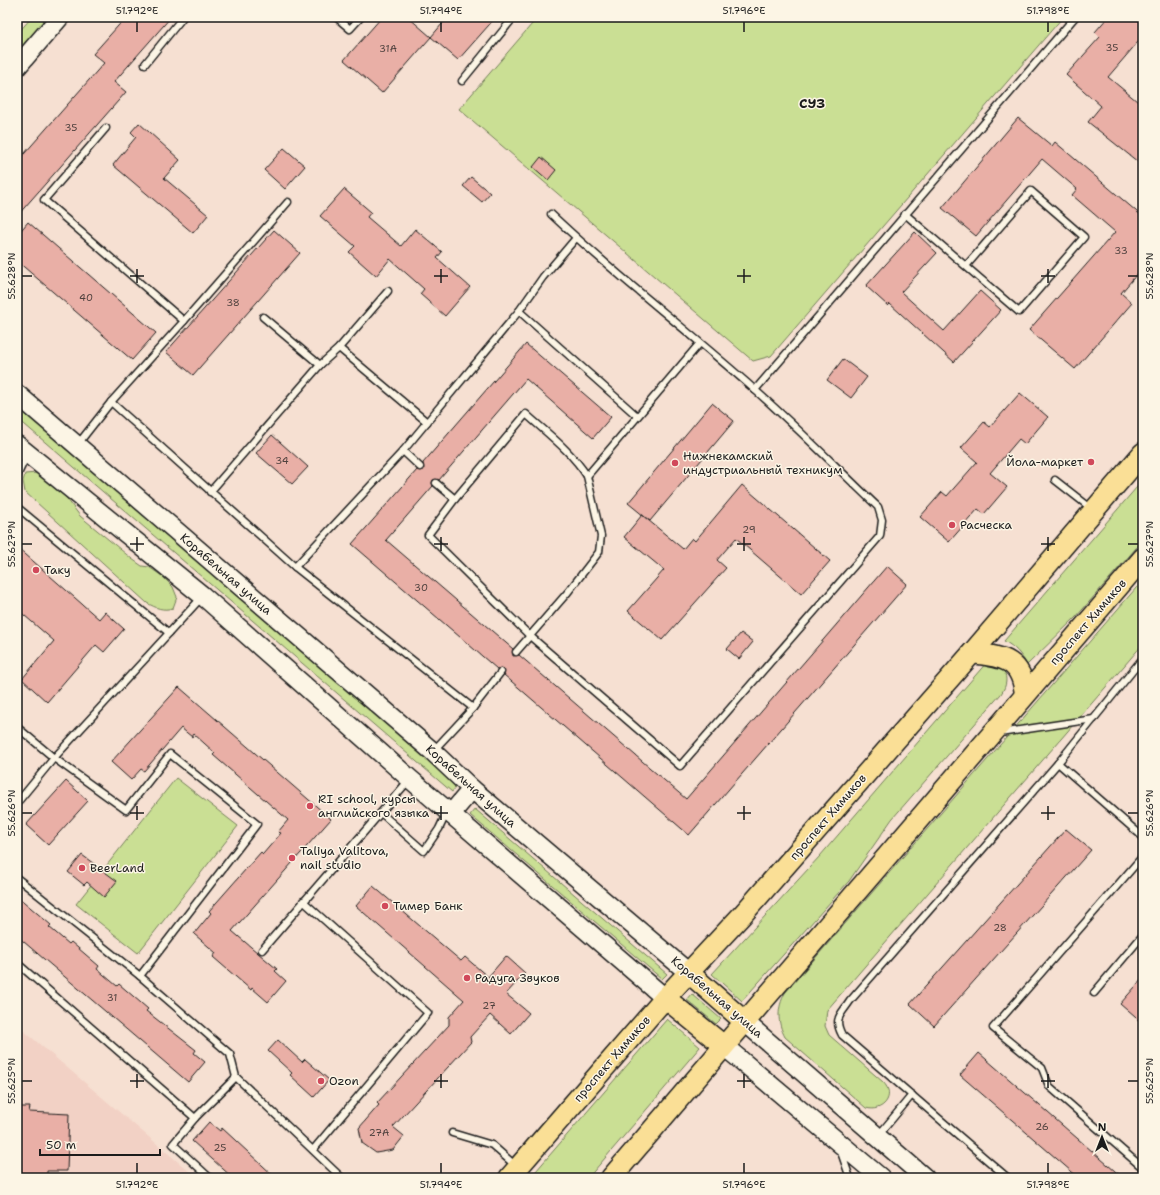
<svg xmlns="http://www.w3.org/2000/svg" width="1160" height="1195" viewBox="0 0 1160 1195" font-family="'Shantell Sans',sans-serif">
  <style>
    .built { fill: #f2d1c5 }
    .green { fill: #cadf94; stroke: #737e58 }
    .building { fill: #e9afa6; stroke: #1c1c1c }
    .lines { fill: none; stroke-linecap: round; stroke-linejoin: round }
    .lane-casing { stroke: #1c1c1c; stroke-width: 9 }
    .secondary-casing { stroke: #1c1c1c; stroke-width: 21 }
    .primary-casing { stroke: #1c1c1c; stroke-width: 23 }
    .lane { stroke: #fcf5e5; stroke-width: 6 }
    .secondary { stroke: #fcf5e5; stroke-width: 18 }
    .primary { stroke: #fadf96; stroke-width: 20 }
    .ticks { fill: none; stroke: #1c1c1c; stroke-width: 1.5 }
    .poi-dot { fill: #d1495b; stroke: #fcf5e5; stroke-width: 1.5 }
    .labels { text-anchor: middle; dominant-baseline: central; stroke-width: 3; stroke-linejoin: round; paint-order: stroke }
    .number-label { font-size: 10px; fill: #4f413e }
    .poi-label { font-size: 12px; fill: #1c1c1c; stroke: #fcf5e5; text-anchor: start }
    .street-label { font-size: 12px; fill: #1c1c1c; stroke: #fcf5e5 }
    .quarter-label { font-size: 14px; font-weight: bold; fill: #1c1c1c; stroke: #fcf5e5 }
    .neatline { fill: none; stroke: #1c1c1c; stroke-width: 1.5 }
    .ticks-label { font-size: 10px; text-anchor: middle; fill: #1c1c1c }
  </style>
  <rect width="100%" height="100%" fill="#f6e0d2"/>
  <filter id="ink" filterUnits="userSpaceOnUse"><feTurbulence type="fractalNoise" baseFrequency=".025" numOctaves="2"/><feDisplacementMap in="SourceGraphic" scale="8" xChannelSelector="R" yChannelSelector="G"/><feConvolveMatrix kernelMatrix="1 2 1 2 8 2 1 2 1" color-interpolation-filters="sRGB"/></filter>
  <g filter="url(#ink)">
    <polygon class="built" points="17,1025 197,1178 17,1178"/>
    <g class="green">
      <polygon points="32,17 47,17 17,52 17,34"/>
      <polygon points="538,17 1063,17 771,356 753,361 459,109"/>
      <polygon points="17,407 457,785 452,792 17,418"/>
      <path d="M37,473l15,6 28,37 52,43 10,7 7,1 13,9 11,11 4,10 -4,11c-10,3 -17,0 -26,-5l-122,-111 -2,-11 2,-7z"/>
      <path d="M1143,480v60l-67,77 -49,48c-6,-11 -12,-18 -23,-24z"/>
      <path d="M1143,580v64l-316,366 -2,16 4,9 54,47c14,14 -1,31 -17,26l-81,-71c-8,-15 -8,-29 0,-44z"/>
      <path d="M987,662l17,8c3,9 3,15 -3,24l-109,125 -43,62 -107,120 -30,-27 108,-118z"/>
      <polygon points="176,778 238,826 138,953 76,904"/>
      <polygon points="475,809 667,974 662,979 470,815"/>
      <polygon points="692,994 721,1019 716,1024 687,1000"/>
      <polygon points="667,1019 700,1047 588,1178 530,1178"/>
    </g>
    <g class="building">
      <polygon points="126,17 171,17 114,82 126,92 17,216 17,162 104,63 93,54"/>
      <polygon points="382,17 408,17 431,37 382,93 344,60"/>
      <polygon points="448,17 496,17 458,60 431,37"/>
      <polygon points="1108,17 1143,17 1143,36 1108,77 1143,106 1143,166 1088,122 1101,106 1066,75 1100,37 1095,32"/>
      <polygon points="1018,118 1052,146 1055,142 1143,217 1143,267 1121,293 1132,303 1075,369 1029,330 1115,232 1072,195 1077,189 1042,159 976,236 942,208"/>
      <polygon points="139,123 180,160 164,178 208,215 193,233 113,165 136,137 131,132"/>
      <polygon points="284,148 305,166 285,189 264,170"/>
      <polygon points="541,157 556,170 548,180 533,167"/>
      <polygon points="471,177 490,193 482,202 463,186"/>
      <polygon points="344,189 371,212 367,217 401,246 415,229 442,252 437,258 470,287 445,316 420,294 424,289 390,259 376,276 349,252 355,246 320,216"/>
      <polygon points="28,222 156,333 132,360 17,261 17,235"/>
      <polygon points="274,230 300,253 193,375 166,352"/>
      <polygon points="915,232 937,253 901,292 944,331 980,291 1001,310 954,362 890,304 888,306 866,286"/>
      <polygon points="526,344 611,417 593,438 526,379 439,480 433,480 432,483 433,486 386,540 513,649 513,656 519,655 686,799 887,566 907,584 689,835 504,675 504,669 501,668 497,669 352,544 417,470 421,471 424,470 423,463"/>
      <polygon points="843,359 867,377 851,398 827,380"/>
      <polygon points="1020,393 1048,417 1025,444 1019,439 990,473 1007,487 984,514 978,509 949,542 920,517 942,492 947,496 977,462 961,448 984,422 990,427"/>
      <polygon points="712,403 734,421 650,521 628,503"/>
      <polygon points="272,435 308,467 292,484 256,453"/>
      <polygon points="742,485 830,561 801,594 736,538 717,560 726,568 662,640 628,611 664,570 624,537 642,515 683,549 692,538 695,541"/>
      <polygon points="17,547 99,619 105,612 124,629 104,652 96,645 47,702 22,679 54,641 17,609"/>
      <polygon points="741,633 753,642 739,659 727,649"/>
      <polygon points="179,687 331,819 232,931 277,969 275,971 286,981 268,1002 252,988 251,990 213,957 216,953 194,934 211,913 209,911 261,852 263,854 281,833 278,832 288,820 213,755 215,753 194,734 192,737 181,728 144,771 141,769 131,780 111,762"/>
      <polygon points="66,781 88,801 48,845 26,825"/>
      <polygon points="1066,829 1091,850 934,1026 910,1004"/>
      <polygon points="82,855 117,881 104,897 87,882 84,885 68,872"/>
      <polygon points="373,886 461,961 465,957 488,977 506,956 525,973 506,994 529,1013 511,1034 490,1015 470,1037 471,1042 393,1127 404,1136 393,1150 376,1153 362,1143 359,1128 379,1105 377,1103 449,1025 449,1017 464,1000 356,906"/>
      <polygon points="17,896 51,925 49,927 69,944 71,942 99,966 97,969 117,986 119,984 148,1009 146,1011 196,1050 194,1053 205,1062 188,1082 17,936"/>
      <polygon points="1143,978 1143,1024 1120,1004"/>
      <polygon points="278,1040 302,1062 305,1059 329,1080 314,1097 290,1075 292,1073 268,1051"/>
      <polygon points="979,1053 1123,1178 1079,1178 960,1075"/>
      <polygon points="17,1107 30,1107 29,1112 69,1114 67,1171 47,1171 47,1178 17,1178"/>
      <polygon points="209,1122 220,1131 222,1128 276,1178 233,1178 192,1141"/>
    </g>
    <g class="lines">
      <defs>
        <g id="lane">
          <polyline points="336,17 350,29 361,17"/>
          <polyline points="145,64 183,17"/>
          <polyline points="462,81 514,17"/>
          <path d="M551,214c65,62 137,116 204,176 42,37 82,78 123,117l4,13 -2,16 -200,230 -150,-130 -102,-101 27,-36 71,-85c22,20 45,37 61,62l113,-133"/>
          <polyline points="905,214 1019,312 1084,237 1031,191 966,266"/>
          <polyline points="519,311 637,416"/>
          <polyline points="263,317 320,365 339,348 388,291"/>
          <polyline points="184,321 288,202"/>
          <polyline points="339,348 427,422"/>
          <polyline points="755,390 1075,17"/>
          <polyline points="111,402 295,567 473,708"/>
          <polyline points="78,444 111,402 184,321 44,200 106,128"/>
          <polyline points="403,451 420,467"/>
          <polyline points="17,476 27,455"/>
          <polyline points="1055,480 1092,509"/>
          <polyline points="436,483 455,499"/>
          <polyline points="210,492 320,365"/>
          <polyline points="17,507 169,633 202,597"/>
          <polyline points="295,567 403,451 519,311 543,277 576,238"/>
          <polyline points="516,652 568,592 599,552 601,536 587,476"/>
          <polyline points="17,727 54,758 126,810 170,754 257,824 140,976 230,1054 236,1077 342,1178"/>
          <polyline points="1000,733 1094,719"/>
          <polyline points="434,750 473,708 501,672"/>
          <polyline points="1058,763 1143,837"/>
          <polyline points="17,803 54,758 169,633"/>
          <polyline points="381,813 424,851 439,829 447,812"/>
          <polyline points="1143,856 993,1028 1042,1068 1049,1086 1143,1168"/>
          <polyline points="17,878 140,976"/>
          <polyline points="303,901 428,1013 313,1150"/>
          <polyline points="262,950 409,780"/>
          <polyline points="17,963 195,1118"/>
          <polyline points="1094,993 1143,935"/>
          <polyline points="452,1133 492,1145 516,1166"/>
          <polyline points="878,1136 912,1095"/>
          <polyline points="841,1152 850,1178"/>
          <polyline points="210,1178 173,1144 195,1118 236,1077"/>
          <path d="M1008,1178l-166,-143c-9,-17 -1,-20 8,-34l208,-238 85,-105"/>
        </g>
        <g id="secondary">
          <polyline points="17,67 60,17"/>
          <polyline points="17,394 432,751 472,789 689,973"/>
          <polyline points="17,445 203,596 409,778 665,998"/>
          <polyline points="451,814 472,789"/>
          <polyline points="745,1022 925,1178"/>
          <polyline points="724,1046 881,1178"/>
        </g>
        <g id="primary">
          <path d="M972,653c30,4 50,5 53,42"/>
          <polyline points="689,973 745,1022"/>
          <polyline points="665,998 724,1046"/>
          <polyline points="509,1178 665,998 743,914 972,653 1143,453"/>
          <polyline points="611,1178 1143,558"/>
        </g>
      </defs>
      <use href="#lane" class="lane-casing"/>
      <use href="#secondary" class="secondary-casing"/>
      <use href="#primary" class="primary-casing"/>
      <use href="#lane" class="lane"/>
      <use href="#secondary" class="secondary"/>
      <use href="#primary" class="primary"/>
    </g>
  </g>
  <path class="ticks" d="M137,22v10M441,22v10M744,22v10M1048,22v10M137,269v14M441,269v14M744,269v14M1048,269v14M22,276h10M130,276h14M434,276h14M737,276h14M1041,276h14M1128,276h10M137,537v14M441,537v14M744,537v14M1048,537v14M22,544h10M130,544h14M434,544h14M737,544h14M1041,544h14M1128,544h10M137,806v14M441,806v14M744,806v14M1048,806v14M22,813h10M130,813h14M434,813h14M737,813h14M1041,813h14M1128,813h10M137,1074v14M441,1074v14M744,1074v14M1048,1074v14M22,1081h10M130,1081h14M434,1081h14M737,1081h14M1041,1081h14M1128,1081h10M137,1163v10M441,1163v10M744,1163v10M1048,1163v10"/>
  <g class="poi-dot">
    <circle cx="1091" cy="462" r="4"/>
    <circle cx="675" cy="463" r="4"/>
    <circle cx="952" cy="525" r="4"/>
    <circle cx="36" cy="570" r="4"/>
    <circle cx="310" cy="806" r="4"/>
    <circle cx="292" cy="858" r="4"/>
    <circle cx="82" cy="868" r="4"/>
    <circle cx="385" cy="906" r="4"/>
    <circle cx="467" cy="978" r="4"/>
    <circle cx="321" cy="1081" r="4"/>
  </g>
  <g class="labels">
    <g class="number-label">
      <text x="1112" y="47">35</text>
      <text x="388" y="48">31А</text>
      <text x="71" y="127">35</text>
      <text x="1121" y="250">33</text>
      <text x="86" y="297">40</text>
      <text x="233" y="302">38</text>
      <text x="282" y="460">34</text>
      <text x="749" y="529">29</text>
      <text x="421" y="587">30</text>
      <text x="1000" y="927">28</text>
      <text x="112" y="997">31</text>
      <text x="489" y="1005">27</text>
      <text x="1042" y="1126">26</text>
      <text x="379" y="1132">27А</text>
      <text x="220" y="1147">25</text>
    </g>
    <g class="poi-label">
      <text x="683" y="456">Нижнекамский<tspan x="683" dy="14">индустриальный техникум</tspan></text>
      <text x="1083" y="462" text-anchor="end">Йола-маркет</text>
      <text x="960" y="525">Расческа</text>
      <text x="44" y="570">Таку</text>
      <text x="318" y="799">RI school, курсы<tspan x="318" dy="14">английского языка</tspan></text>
      <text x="300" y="851">Taliya Valitova,<tspan x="300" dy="14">nail studio</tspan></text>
      <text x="90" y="868">BeerLand</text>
      <text x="393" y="906">Тимер Банк</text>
      <text x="475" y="978">Радуга Звуков</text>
      <text x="329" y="1081">Ozon</text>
    </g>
    <g class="street-label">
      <text transform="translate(226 574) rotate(41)">Корабельная улица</text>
      <text transform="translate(1088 622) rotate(-49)">проспект Химиков</text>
      <text transform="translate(471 786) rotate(42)">Корабельная улица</text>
      <text transform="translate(828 817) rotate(-49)">проспект Химиков</text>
      <text transform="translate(717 997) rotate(41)">Корабельная улица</text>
      <text transform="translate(612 1059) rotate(-49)">проспект Химиков</text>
    </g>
    <g class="quarter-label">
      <text x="812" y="103">СУЗ</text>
    </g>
  </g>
  <rect width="1160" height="1195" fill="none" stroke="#fcf5e5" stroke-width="44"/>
  <g transform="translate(1102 1137)" stroke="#fcf5e5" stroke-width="3" paint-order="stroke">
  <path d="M0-3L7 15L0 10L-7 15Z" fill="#1c1c1c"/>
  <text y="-6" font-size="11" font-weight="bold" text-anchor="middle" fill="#1c1c1c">N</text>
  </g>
  <path d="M40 1149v6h120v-6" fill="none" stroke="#1c1c1c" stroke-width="2"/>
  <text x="46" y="1149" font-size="12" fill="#1c1c1c" stroke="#fcf5e5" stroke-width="3" paint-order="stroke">50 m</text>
  <rect x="22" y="22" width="1116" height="1151" class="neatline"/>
  <g class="ticks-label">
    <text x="137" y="14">51.792°E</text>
    <text x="441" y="14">51.794°E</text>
    <text x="744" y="14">51.796°E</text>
    <text x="1048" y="14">51.798°E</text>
    <text transform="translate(11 276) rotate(-90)" y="4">55.628°N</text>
    <text transform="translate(1149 276) rotate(-90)" y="4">55.628°N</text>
    <text transform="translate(11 544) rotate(-90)" y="4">55.627°N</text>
    <text transform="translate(1149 544) rotate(-90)" y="4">55.627°N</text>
    <text transform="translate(11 813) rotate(-90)" y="4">55.626°N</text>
    <text transform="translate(1149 813) rotate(-90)" y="4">55.626°N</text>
    <text transform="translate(11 1081) rotate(-90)" y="4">55.625°N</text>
    <text transform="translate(1149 1081) rotate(-90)" y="4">55.625°N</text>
    <text x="137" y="1188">51.792°E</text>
    <text x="441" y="1188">51.794°E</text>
    <text x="744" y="1188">51.796°E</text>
    <text x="1048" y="1188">51.798°E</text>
  </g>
</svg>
